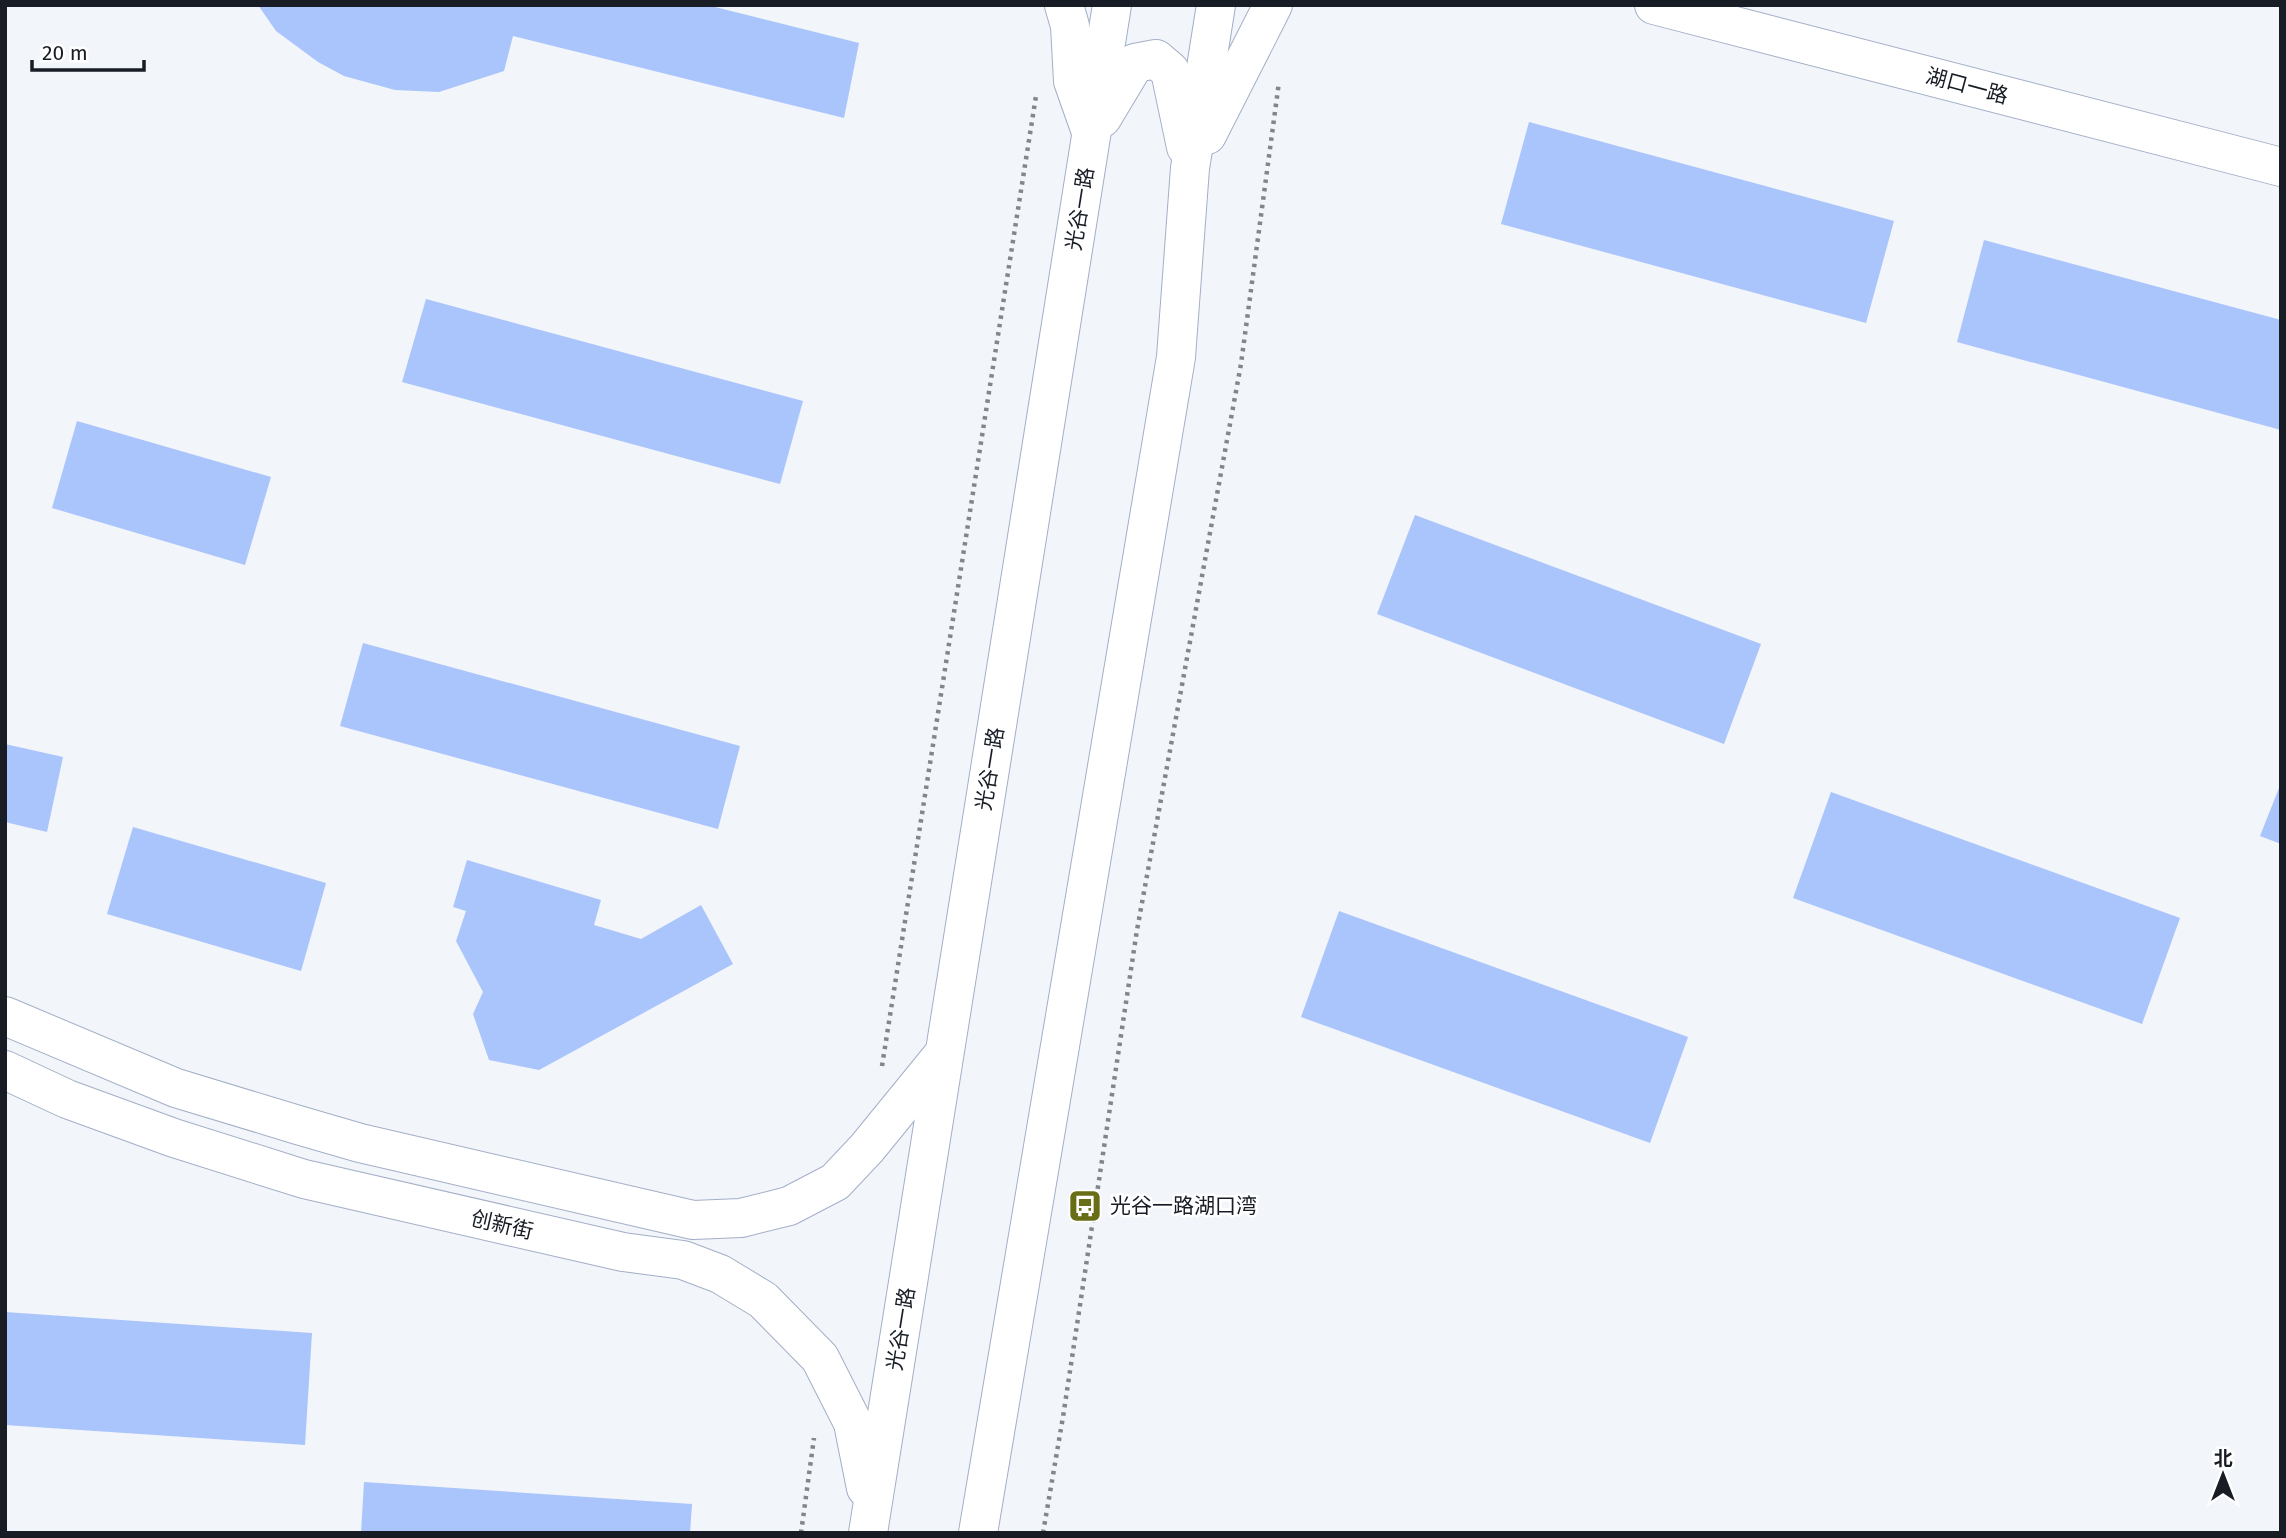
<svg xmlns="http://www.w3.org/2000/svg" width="2286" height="1538" viewBox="0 0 2286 1538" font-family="'Fira Sans','Noto Sans SC',sans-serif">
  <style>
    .building { fill: #aac4fc }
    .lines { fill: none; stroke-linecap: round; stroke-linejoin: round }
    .secondary-casing { stroke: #a3afc7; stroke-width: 40 }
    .path { stroke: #81858c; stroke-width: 4.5; stroke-dasharray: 3.5 5; stroke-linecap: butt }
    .secondary { stroke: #fff; stroke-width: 38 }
    .labels { text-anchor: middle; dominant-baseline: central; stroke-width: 5; stroke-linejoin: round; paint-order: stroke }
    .street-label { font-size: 21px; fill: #171c25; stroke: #fff }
    .poi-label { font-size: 21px; fill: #171c25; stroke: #fff; text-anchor: start }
  </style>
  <rect width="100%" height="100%" fill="#f2f5fa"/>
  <g class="building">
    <polygon points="258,5 707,5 859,43 844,118 513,36 504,71 439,92 395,90 344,76 318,62 276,31"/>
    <polygon points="1529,122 1894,221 1866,323 1501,224"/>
    <polygon points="1984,240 2281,320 2281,430 1957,342"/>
    <polygon points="426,299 803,401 780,484 402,382"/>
    <polygon points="77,421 271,477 245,565 52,508"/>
    <polygon points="1415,515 1761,644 1724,744 1377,614"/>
    <polygon points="363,643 740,746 718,829 340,726"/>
    <polygon points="5,744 63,757 47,832 5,822"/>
    <polygon points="2281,783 2281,844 2260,836"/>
    <polygon points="1831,792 2180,918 2142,1024 1793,898"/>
    <polygon points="133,827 326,883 301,971 107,914"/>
    <polygon points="467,860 601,900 594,925 641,939 701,905 733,964 539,1070 489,1060 473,1014 483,992 456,941 466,911 453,907"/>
    <polygon points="1339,911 1688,1037 1650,1143 1301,1017"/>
    <polygon points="5,1312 312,1333 305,1445 5,1425"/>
    <polygon points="364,1482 692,1504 690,1533 361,1533"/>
  </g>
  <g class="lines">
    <defs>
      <g id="secondary">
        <polyline points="1064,5 1070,26 1073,81 1091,132"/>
        <polyline points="1654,5 2281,167"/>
        <polyline points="1102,118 1135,63 1156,59 1170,71 1186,147"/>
        <polyline points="1207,135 1273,5"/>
        <polyline points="5,1016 176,1088 298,1125 360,1143 693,1220 741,1218 789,1206 835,1182 867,1148 942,1056"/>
        <polyline points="5,1070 67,1099 174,1138 304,1179 623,1252 683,1260 720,1274 763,1300 820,1358 853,1423 866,1488"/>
        <polyline points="868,1533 1112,5"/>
        <polyline points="978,1533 1176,357 1190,168 1216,5"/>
      </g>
    </defs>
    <use href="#secondary" class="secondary-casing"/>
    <g class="path">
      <polyline points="882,1066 1036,96"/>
      <polyline points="801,1533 814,1438"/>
      <polyline points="1043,1533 1063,1417 1137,930 1241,364 1279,82"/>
    </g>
    <use href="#secondary" class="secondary"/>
  </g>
  <defs>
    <symbol id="bus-square" viewBox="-11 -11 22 22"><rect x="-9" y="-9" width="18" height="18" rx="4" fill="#676e15" stroke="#fff"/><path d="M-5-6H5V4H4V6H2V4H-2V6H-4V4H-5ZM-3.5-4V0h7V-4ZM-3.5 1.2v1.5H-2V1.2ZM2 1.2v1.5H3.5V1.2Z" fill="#fff"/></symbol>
  </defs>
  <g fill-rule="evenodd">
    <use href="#bus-square" x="1066" y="1187" width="38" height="38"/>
  </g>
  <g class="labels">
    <g class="street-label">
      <text transform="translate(1967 86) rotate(15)">湖口一路</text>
      <text transform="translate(1080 209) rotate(-81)">光谷一路</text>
      <text transform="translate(990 769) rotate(-81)">光谷一路</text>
      <text transform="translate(502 1225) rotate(13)">创新街</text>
      <text transform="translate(901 1329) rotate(-81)">光谷一路</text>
    </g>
    <g class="poi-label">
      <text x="1110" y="1206">光谷一路湖口湾</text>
    </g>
  </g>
  <rect width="2286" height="1538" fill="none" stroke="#171c25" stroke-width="14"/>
  <g transform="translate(2223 1475)" stroke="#ffffff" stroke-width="5" paint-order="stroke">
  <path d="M0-5L12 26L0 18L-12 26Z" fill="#171c25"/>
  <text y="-10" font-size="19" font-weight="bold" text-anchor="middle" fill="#171c25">北</text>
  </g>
  <path d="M32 60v10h112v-10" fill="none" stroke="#171c25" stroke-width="3.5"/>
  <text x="42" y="60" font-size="21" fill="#171c25" stroke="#ffffff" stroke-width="5" paint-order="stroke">20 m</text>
</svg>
